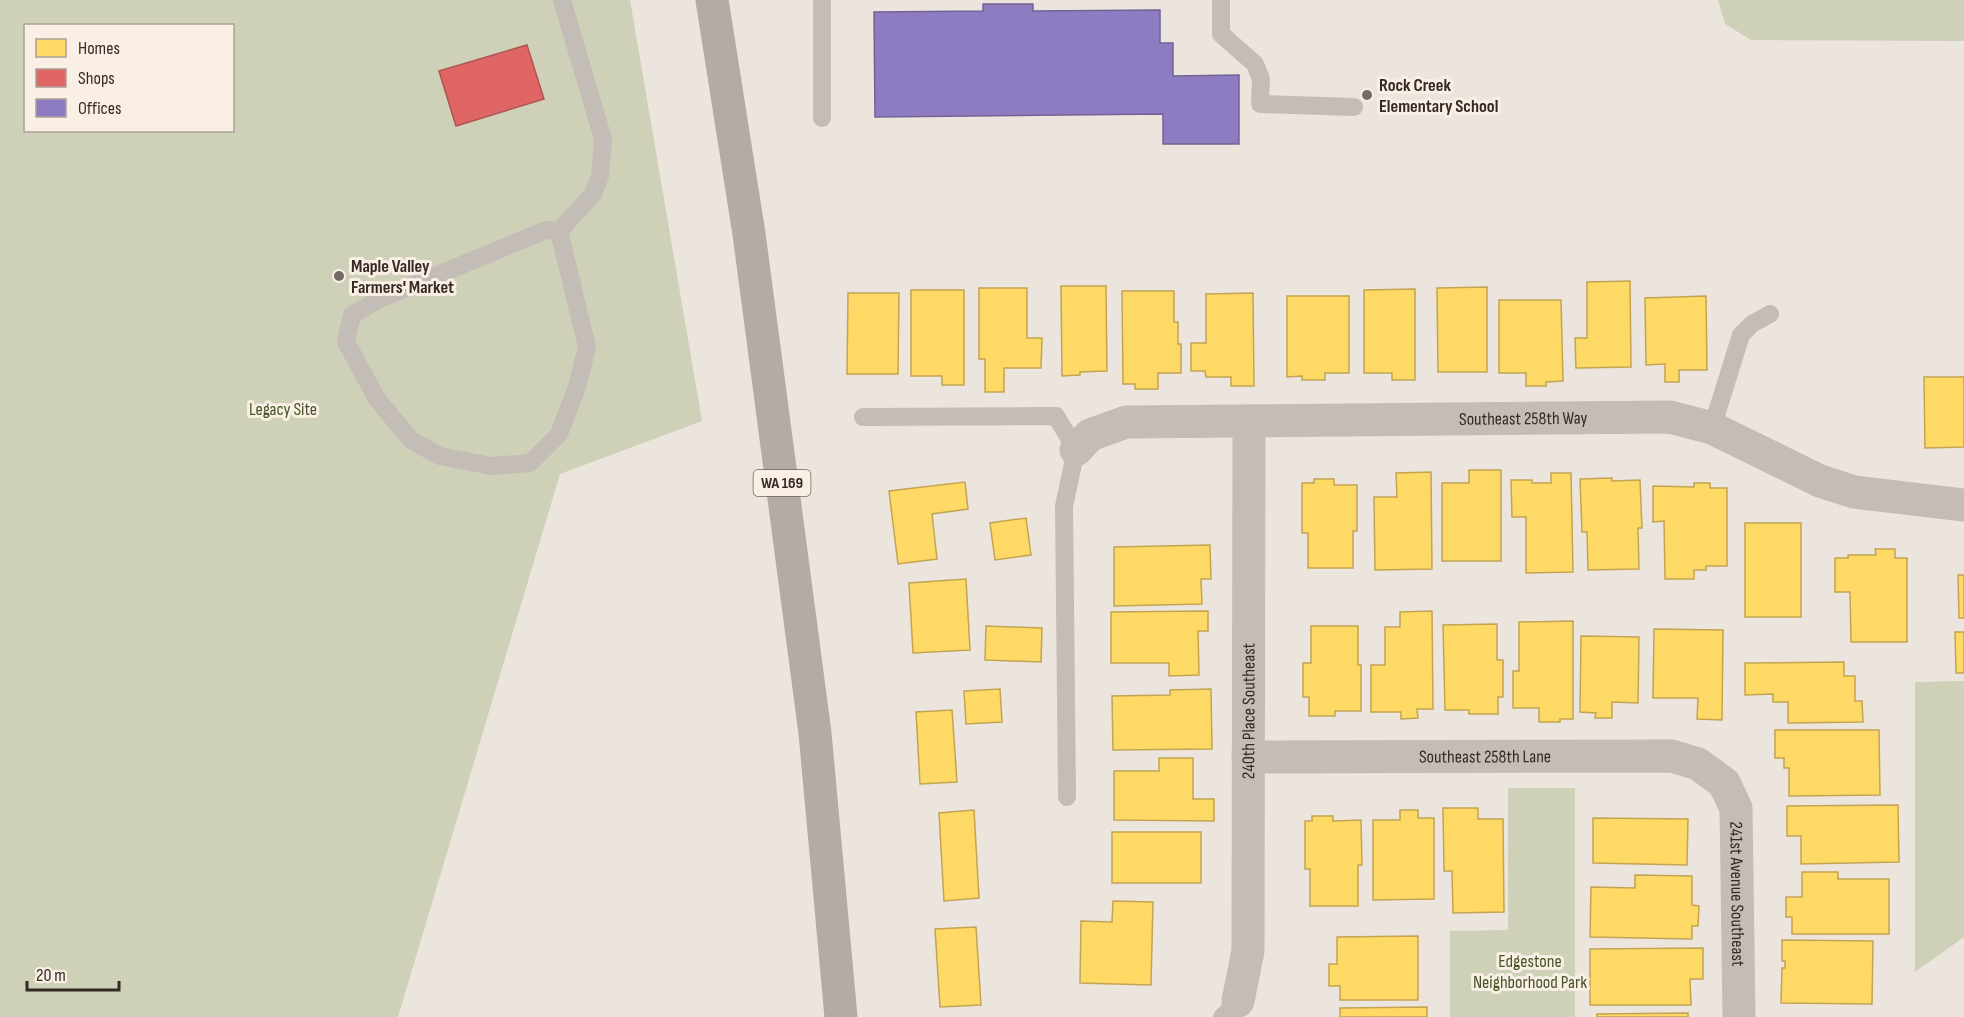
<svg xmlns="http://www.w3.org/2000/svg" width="1964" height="1017" viewBox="0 0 1964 1017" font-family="'Sofia Sans Condensed',sans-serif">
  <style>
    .green { fill: #ced1b7; fill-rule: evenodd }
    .homes { fill: #ffd966; stroke: #c2a453; stroke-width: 1.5 }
    .shops { fill: #e06666; stroke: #ad5453; stroke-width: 1.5 }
    .offices { fill: #8e7cc3; stroke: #736394; stroke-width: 1.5 }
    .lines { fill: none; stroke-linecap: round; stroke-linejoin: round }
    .lane { stroke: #c4bcb7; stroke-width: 18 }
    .street { stroke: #c4bcb7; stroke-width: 33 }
    .primary { stroke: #b3aba6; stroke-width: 33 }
    .poi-dot { fill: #756b66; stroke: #faefe4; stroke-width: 2 }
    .labels { text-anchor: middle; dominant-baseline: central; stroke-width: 6; stroke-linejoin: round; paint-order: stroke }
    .shield { fill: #faefe4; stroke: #70655f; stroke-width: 1.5 }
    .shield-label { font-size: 16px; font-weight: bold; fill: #352a26 }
    .poi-label { font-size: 18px; font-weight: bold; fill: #352a26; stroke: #faefe4; text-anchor: start }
    .park-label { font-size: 18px; fill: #465428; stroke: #faefe4 }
    .street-label { font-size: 18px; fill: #352a26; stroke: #faefe4 }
  </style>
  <rect width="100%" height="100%" fill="#ece5de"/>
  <g class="green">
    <path d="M0,0h630l72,421 -142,53 -162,543h-398zM26,26h206v104h-206z"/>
    <polygon points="1718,0 1964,0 1964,41 1751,40 1725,24"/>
    <polygon points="1964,681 1964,937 1915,972 1915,682"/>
    <polygon points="1508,788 1575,788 1575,1017 1450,1017 1450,931 1508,930"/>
  </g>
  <g class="homes">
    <polygon points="1630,281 1631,367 1576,368 1575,338 1587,338 1587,282"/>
    <polygon points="1061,286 1106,286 1107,371 1080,372 1080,375 1062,376"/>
    <polygon points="1487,287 1487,372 1438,372 1437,288"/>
    <polygon points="979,288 1027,288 1027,338 1042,338 1041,368 1004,368 1004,392 985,392 985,359 979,359"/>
    <polygon points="1415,289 1415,380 1392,380 1392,373 1364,373 1364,290"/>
    <polygon points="911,290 964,290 964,385 942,385 942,376 911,376"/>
    <polygon points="1122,291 1174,291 1174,322 1178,322 1178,344 1181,344 1181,373 1158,373 1158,389 1135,389 1135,384 1123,384"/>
    <polygon points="848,293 899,293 898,374 847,374"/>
    <polygon points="1253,293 1254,386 1231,386 1231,377 1206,377 1205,371 1191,371 1191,343 1206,343 1206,294"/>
    <polygon points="1287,296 1349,296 1349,373 1325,373 1325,380 1302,380 1302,376 1287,377"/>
    <polygon points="1706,296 1707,370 1679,370 1679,382 1665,382 1665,364 1646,365 1645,298"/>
    <polygon points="1499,300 1561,300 1563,381 1546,382 1546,386 1526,386 1526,373 1499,373"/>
    <polygon points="1924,377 1964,377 1964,447 1925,448"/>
    <polygon points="1469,470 1501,470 1501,561 1442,561 1442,483 1469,483"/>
    <polygon points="1431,472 1432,569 1375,570 1374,497 1397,497 1396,473"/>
    <polygon points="1551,473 1571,473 1573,572 1526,573 1526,517 1512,517 1511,480 1532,480 1532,483 1551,483"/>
    <polygon points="1612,478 1612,481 1640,480 1642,528 1638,528 1639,569 1588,570 1587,532 1582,532 1580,479"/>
    <polygon points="1314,479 1334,479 1334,485 1357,485 1357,531 1353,531 1353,568 1308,568 1308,533 1302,533 1302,483 1314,483"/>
    <polygon points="965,482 968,509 932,514 937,559 898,564 889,491"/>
    <polygon points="1694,483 1710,483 1710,488 1727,488 1727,566 1706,566 1706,570 1694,570 1694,579 1665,579 1664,521 1653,522 1653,486 1694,487"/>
    <polygon points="1026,518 1031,555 995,560 990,523"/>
    <rect x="1745" y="523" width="56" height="94"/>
    <polygon points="1210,545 1211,579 1201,579 1202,604 1114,606 1114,547"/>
    <polygon points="1875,549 1895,549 1895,558 1907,558 1907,642 1851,642 1850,592 1835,592 1835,558 1848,558 1848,555 1876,555"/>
    <polygon points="1958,575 1964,575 1964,618 1959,618"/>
    <polygon points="966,579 970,650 913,653 909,583"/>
    <polygon points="1208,611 1208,631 1198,631 1199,675 1169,676 1169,663 1111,663 1111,612"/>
    <polygon points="1432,611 1433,709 1417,709 1418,718 1401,719 1401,712 1371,712 1371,665 1385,665 1385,627 1400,627 1400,612"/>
    <polygon points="1573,621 1573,719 1560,719 1560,722 1539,722 1539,708 1513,708 1513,671 1519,671 1519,622"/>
    <polygon points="1497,624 1497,660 1503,660 1503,697 1498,697 1498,714 1469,714 1469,710 1445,710 1443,625"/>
    <polygon points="986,626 1042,628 1041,662 985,660"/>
    <polygon points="1311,626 1358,626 1358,665 1361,665 1361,711 1335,711 1335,716 1309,716 1309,697 1303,697 1303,663 1311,663"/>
    <polygon points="1654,629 1723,630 1722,720 1697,719 1698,698 1653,698"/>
    <polygon points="1955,632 1964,632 1964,673 1956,673"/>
    <polygon points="1581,636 1639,637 1638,703 1612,702 1612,718 1595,718 1596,713 1580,712"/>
    <polygon points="1844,662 1844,676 1855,676 1855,701 1862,701 1863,722 1788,723 1788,702 1773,702 1773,694 1745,695 1745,663"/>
    <polygon points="1000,689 1002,722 966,724 964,691"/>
    <polygon points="1211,689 1212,749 1113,750 1112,696 1170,695 1170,690"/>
    <polygon points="952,710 957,782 920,784 916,712"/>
    <polygon points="1775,730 1879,730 1880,795 1789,796 1789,768 1784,768 1784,758 1775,758"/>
    <polygon points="1159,758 1193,758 1193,799 1214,799 1214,821 1114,820 1114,771 1159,771"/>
    <polygon points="1898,805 1899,862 1801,864 1801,836 1787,836 1787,806"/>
    <polygon points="1443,808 1478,808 1478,819 1503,819 1504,912 1453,913 1452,871 1444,871"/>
    <polygon points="974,810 979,898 944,901 939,813"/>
    <polygon points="1400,810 1418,810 1418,818 1434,818 1434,899 1373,900 1373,820 1400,820"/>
    <polygon points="1312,816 1333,816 1333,821 1361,820 1362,865 1358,865 1358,906 1310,906 1310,869 1305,869 1305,821 1312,821"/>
    <polygon points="1593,818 1688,819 1687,865 1593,863"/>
    <rect x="1112" y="832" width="89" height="51"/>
    <polygon points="1802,872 1838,872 1838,879 1889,879 1889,934 1792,934 1792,917 1786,917 1786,897 1802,897"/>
    <polygon points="1635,875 1692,876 1692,905 1699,906 1698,926 1692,926 1692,939 1590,937 1591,887 1635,888"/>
    <polygon points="1113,901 1153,902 1151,985 1080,983 1081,921 1112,922"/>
    <polygon points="976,927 981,1005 940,1007 935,929"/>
    <polygon points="1418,936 1418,1000 1340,1000 1340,986 1329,986 1329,964 1337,964 1337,937"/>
    <polygon points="1782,940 1873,941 1872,1004 1781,1003 1782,968 1785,968 1785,961 1782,961"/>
    <polygon points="1703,948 1703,979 1690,979 1691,1005 1590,1005 1590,949"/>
    <polygon points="1427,1007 1427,1017 1340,1017 1340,1008"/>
    <polygon points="1688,1013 1688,1017 1597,1017 1597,1014"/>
  </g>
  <polygon class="shops" points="527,45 544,99 456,126 439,71"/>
  <polygon class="offices" points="983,4 1033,4 1033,11 1160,10 1160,43 1173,43 1173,76 1239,75 1239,144 1163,144 1163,114 875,117 874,12 983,11"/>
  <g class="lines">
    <g class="lane">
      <polyline points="1221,0 1221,34 1255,64 1261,79 1260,104 1354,107"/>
      <polyline points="822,118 822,0"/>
      <polygon points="546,230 559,231 587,347 577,387 559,434 530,463 491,466 440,456 411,440 377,399 346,342 352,315 382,298"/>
      <polyline points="559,231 593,194 600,176 603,139 562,0"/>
      <polyline points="863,417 1056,416 1076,450 1064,506 1067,797"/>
      <polyline points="1712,428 1741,335 1752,324 1770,314"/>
      <polyline points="1222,1017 1238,1001"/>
    </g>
    <g class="street">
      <path id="s1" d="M1076,450l14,-15 36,-13 544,-5 42,11 108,53 34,11 110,13"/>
      <path id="s2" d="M1248,757l424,-1 26,8 26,19 12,25 3,209"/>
      <path id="s3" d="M1238,1001l10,-50 1,-530"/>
    </g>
    <polyline class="primary" points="712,0 749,234 815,733 841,1017"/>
  </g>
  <g class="poi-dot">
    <circle cx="1367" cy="95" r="6"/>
    <circle cx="339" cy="276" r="6"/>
  </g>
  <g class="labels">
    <rect class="shield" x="753.5" y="470" width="57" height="26" rx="4.5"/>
    <g class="shield-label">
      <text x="782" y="483">WA 169</text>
    </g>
    <g class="poi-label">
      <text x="1379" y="85">Rock Creek<tspan x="1379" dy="21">Elementary School</tspan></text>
      <text x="351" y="266">Maple Valley<tspan x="351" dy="21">Farmers' Market</tspan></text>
    </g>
    <g class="park-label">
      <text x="283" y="409">Legacy Site</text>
      <text x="1530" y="961">Edgestone<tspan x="1530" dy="21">Neighborhood Park</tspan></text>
    </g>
    <g class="street-label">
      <text stroke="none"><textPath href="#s1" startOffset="456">Southeast 258th Way</textPath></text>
      <text stroke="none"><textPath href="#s3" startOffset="291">240th Place Southeast</textPath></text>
      <text stroke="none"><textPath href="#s2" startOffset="237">Southeast 258th Lane</textPath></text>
      <text stroke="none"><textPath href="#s2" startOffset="597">241st Avenue Southeast</textPath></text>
    </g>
  </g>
  <rect x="24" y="24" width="210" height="108" fill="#faefe4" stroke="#aba098" stroke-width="1.5"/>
  <rect x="36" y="39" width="30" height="18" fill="#ffd966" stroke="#aba098" stroke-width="1.5"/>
  <text x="78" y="54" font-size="18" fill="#352a26">Homes</text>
  <rect x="36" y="69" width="30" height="18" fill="#e06666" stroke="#aba098" stroke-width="1.5"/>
  <text x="78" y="84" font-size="18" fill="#352a26">Shops</text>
  <rect x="36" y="99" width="30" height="18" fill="#8e7cc3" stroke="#aba098" stroke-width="1.5"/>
  <text x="78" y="114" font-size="18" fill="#352a26">Offices</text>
  <path d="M27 981v9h92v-9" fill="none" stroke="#352a26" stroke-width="3"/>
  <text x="36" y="981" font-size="18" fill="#352a26" stroke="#faefe4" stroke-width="4.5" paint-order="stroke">20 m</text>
</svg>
